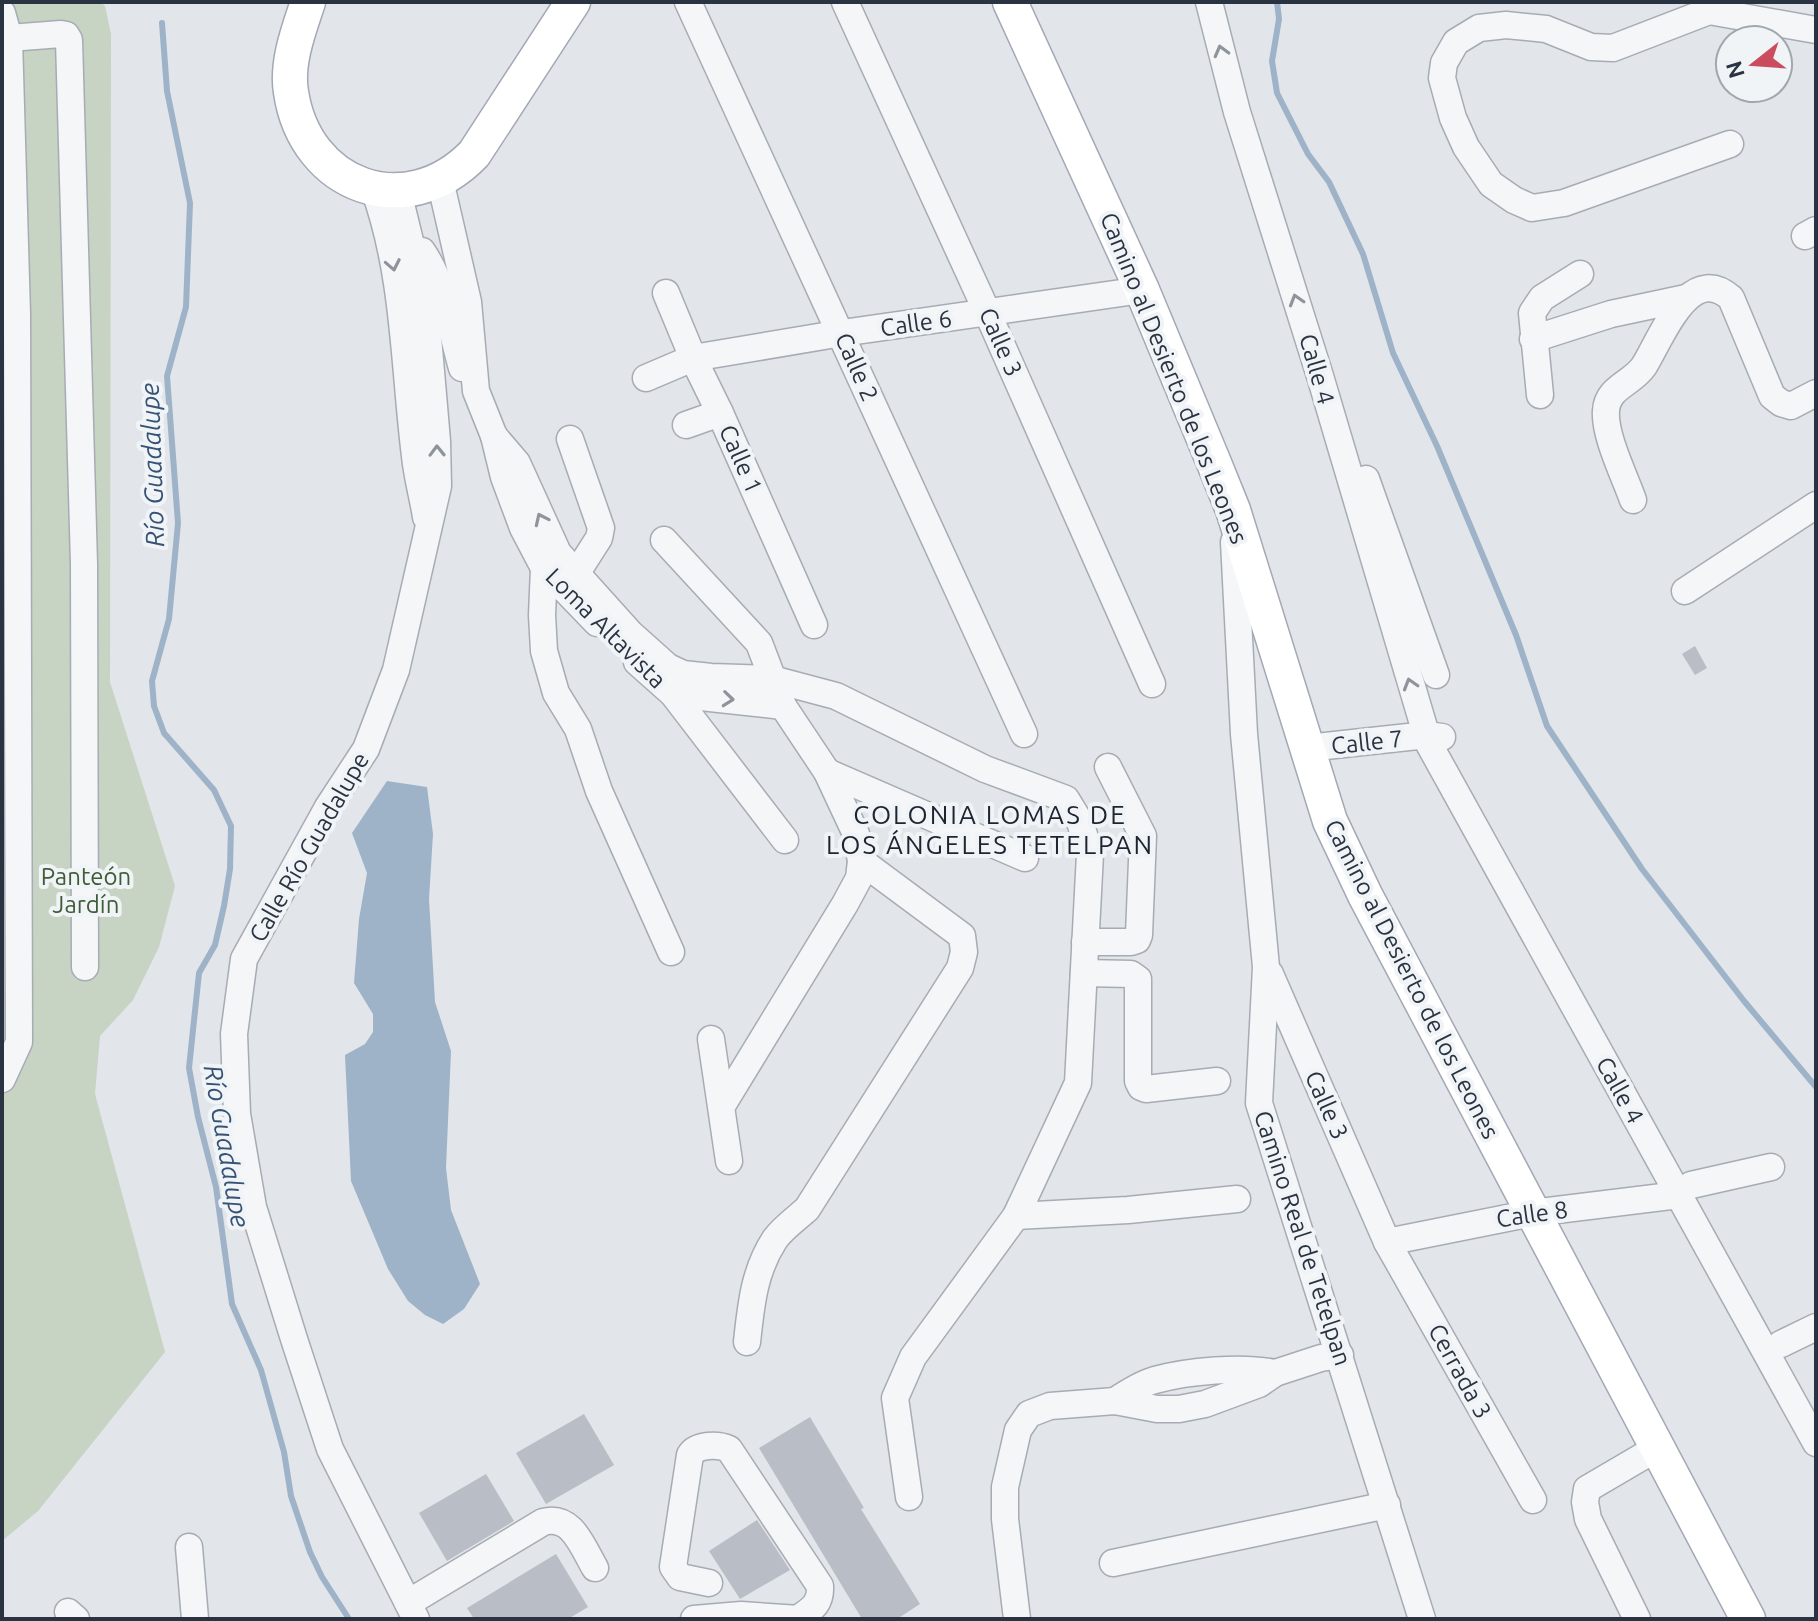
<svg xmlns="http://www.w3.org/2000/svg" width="1818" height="1621" viewBox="0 0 1818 1621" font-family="Ubuntu,sans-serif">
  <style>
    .green { fill: #c7d3c3 }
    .water { fill: #9eb3c8 }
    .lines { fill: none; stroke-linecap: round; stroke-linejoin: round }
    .stream { stroke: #9eb3c8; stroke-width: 6 }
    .building { fill: #b9bec6 }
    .minor-casing { stroke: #a7acb4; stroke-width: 29 }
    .major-casing { stroke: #a2a9b5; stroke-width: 37 }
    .minor { stroke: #f4f6f8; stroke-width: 26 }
    .major { stroke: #fff; stroke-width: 34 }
    .oneway { stroke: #8f949c }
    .labels { text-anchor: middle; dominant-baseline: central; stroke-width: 8; stroke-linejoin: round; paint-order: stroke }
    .street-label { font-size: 24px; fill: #2a3341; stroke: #f1f4f7 }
    .park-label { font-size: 24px; fill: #3f5c38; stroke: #f1f4f7 }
    .water-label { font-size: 26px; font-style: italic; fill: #365274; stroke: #f1f4f7 }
    .neighbourhood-label { font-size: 26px; letter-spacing: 2px; fill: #1d2432; stroke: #f1f4f7 }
  </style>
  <rect width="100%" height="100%" fill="#e2e5ea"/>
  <polygon class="green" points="2,2 100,2 105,6 111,34 110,682 175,886 159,947 133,1000 100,1036 95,1094 165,1352 38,1511 2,1541"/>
  <polygon class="water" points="387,781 427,787 433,834 429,899 435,1002 451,1051 446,1168 451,1210 480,1284 464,1309 443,1324 425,1315 408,1301 388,1269 351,1181 345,1055 365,1044 373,1032 373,1014 354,983 359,919 367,873 352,833"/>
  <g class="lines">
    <g class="stream">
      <polyline points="1277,2 1279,19 1272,61 1277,93 1308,154 1329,182 1363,254 1393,353 1437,446 1516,635 1547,726 1642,869 1744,1001 1816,1087"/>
      <polyline points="162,23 167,91 190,203 186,307 167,376 178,523 169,619 152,681 154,706 164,733 214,790 231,826 230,869 224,906 215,945 199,973 189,1068 198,1117 216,1187 232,1304 261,1370 284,1452 291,1496 310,1552 322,1577 349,1619"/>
    </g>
  </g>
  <g class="building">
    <polygon points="1695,646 1707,668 1695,675 1682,654"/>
    <polygon points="584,1414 614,1465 546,1504 516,1453"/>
    <polygon points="810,1417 864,1508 861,1509 920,1604 897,1619 862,1619 759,1448"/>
    <polygon points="486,1474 514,1521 447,1561 419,1513"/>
    <polygon points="757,1520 790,1570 740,1599 709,1551"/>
    <polygon points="556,1554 588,1607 568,1619 474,1619 467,1608"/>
  </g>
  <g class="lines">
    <defs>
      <g id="minor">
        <polyline points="688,2 1024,734"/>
        <polyline points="845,2 988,314 1152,684"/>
        <polyline points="1209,2 1237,112 1320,376 1429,744 1816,1443"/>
        <polyline points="1719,2 1709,11 1613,48 1591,47 1546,29 1506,25 1479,28 1456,42 1444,63 1442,78 1453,118 1466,147 1491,184 1514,200 1532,208 1564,203 1730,144"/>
        <polyline points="1709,11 1816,30"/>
        <polyline points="2,13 9,38 17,314 19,1042 2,1079"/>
        <polyline points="9,38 61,34 66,35 69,40 84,564 85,967"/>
        <polyline points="440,180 468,302 476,391 494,436 504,477 523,528 544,568 597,623"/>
        <path d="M374,189c31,85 30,179 41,267 2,21 8,41 11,61"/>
        <polyline points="398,192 425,302 437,441 438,486 396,670 366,749 328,807 244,959 234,1034 237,1114 253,1207 294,1339 330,1449 416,1619"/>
        <polyline points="1805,236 1816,230"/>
        <path d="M422,251c24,35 28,76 40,117"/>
        <polyline points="666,293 693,358 720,413 814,625"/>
        <polyline points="1533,339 1611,314 1686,298"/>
        <polyline points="646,378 693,358 842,333 1142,290"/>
        <polyline points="1540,395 1532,313 1542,298 1580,274"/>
        <polyline points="686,425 720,413"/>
        <polyline points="494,436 517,463 558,553 630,633 668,667 683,674 711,677 772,679 836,696 985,769 1066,799 1080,822 1090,854 1078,1083 1016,1216 913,1357 895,1398 909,1497"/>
        <polyline points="570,439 601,528 599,538 576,574"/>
        <polyline points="1366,479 1436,675"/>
        <path d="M1633,500c-8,-23 -29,-65 -27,-89 1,-24 26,-27 38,-45 17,-27 45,-105 87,-68l41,98 9,7 10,3 25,-13"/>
        <polyline points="664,540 759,643 783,706 827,772 856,834 861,861 859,878 845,904 723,1104"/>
        <polyline points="1234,542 1244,734 1266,967 1259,1103 1422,1619"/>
        <polyline points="550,561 544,568 542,615 544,651 556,693 578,729 599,791 671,952"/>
        <polyline points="1685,591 1816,505"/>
        <polyline points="637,662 673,694 785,840"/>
        <polyline points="673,694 783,706"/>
        <polyline points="1307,748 1427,735 1442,737"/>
        <polyline points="827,772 1025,858"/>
        <polyline points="1085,942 1131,942 1137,940 1139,935 1143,836 1108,767"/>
        <polyline points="1084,973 1131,974 1138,979 1138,1081 1141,1087 1146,1089 1217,1081"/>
        <polyline points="1270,974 1387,1242 1533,1500"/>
        <polyline points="711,1039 729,1161"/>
        <polyline points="1691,1185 1771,1167"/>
        <polyline points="1016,1216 1128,1210 1237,1199"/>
        <polyline points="1387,1242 1532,1213 1679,1195"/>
        <path d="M747,1342c4,-37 7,-71 28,-103 8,-11 22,-21 32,-30l153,-241 4,-16 -2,-16 -101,-75"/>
        <polyline points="1781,1344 1816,1327"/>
        <path d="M1115,1401c12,-8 26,-17 40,-21 33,-9 87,-14 120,-7"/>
        <polyline points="189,1547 195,1619"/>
        <polyline points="1113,1563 1387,1505"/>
        <path d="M709,1583l-29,-6 -7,-10 17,-112c7,-11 28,-11 39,-6l91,137c1,18 -8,23 -21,32"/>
        <path d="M408,1603l135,-81c29,-8 39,24 52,46"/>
        <polyline points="68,1612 76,1619"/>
        <polyline points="694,1619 741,1615 799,1619"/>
        <polyline points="1017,1619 1005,1519 1005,1487 1018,1430 1029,1414 1050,1406 1115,1401 1157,1409 1179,1409 1205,1404 1259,1384 1275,1373 1321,1358 1340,1355"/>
        <polyline points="1637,1619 1588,1519 1585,1502 1587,1489 1657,1448"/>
      </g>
      <g id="major">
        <path d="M308,2c-9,27 -22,61 -17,90 14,95 115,132 183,62l99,-152"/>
        <polyline points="1010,2 1142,290 1214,463 1233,510 1330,821 1365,895 1748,1619"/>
      </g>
    </defs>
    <use href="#minor" class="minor-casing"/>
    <use href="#major" class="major-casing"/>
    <use href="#minor" class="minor"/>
    <use href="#major" class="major"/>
  </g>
  <defs><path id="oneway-chevron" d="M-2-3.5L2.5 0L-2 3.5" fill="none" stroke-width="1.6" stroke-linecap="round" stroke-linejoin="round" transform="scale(2)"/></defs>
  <g class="oneway">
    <use href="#oneway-chevron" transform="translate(1221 51) rotate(-105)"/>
    <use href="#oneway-chevron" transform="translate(393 265) rotate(79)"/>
    <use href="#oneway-chevron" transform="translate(1296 300) rotate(-107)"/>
    <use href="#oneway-chevron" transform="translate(437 451) rotate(-91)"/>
    <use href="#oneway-chevron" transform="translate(541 519) rotate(-115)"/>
    <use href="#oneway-chevron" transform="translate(1410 684) rotate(-107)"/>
    <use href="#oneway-chevron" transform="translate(728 699) rotate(6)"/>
  </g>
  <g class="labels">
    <g class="street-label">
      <text transform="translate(916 323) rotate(-8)">Calle 6</text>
      <text transform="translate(1001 342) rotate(66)">Calle 3</text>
      <text transform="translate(857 367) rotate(66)">Calle 2</text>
      <text transform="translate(1317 369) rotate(74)">Calle 4</text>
      <text transform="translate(1174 378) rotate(68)">Camino al Desierto de los Leones</text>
      <text transform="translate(741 459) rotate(66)">Calle 1</text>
      <text transform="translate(606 628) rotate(45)">Loma Altavista</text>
      <text transform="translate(1367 742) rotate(-6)">Calle 7</text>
      <text transform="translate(309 847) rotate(-60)">Calle Río Guadalupe</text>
      <text transform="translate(1412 979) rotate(63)">Camino al Desierto de los Leones</text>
      <text transform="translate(1620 1090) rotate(61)">Calle 4</text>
      <text transform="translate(1327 1105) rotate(66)">Calle 3</text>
      <text transform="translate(1532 1214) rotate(-8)">Calle 8</text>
      <text transform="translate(1303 1238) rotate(72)">Camino Real de Tetelpan</text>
      <text transform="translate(1460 1371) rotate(61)">Cerrada 3</text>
    </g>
    <g class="park-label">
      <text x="86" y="876">Panteón<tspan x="86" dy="28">Jardín</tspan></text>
    </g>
    <g class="water-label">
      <text transform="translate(152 465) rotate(-92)">Río Guadalupe</text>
      <text transform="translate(227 1146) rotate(80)">Río Guadalupe</text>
    </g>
    <g class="neighbourhood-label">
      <text x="990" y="814">COLONIA LOMAS DE<tspan x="990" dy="30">LOS ÁNGELES TETELPAN</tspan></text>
    </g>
  </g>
  <rect width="1818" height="1621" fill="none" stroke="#2a3341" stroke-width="8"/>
  <g transform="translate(1754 64) rotate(253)"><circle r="38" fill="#f1f4f7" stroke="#a1a7ae" stroke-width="2"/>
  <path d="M0-6L14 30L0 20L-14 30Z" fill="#ca4c5f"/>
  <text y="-12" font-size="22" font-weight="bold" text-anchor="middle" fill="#2a3341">N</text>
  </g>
</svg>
